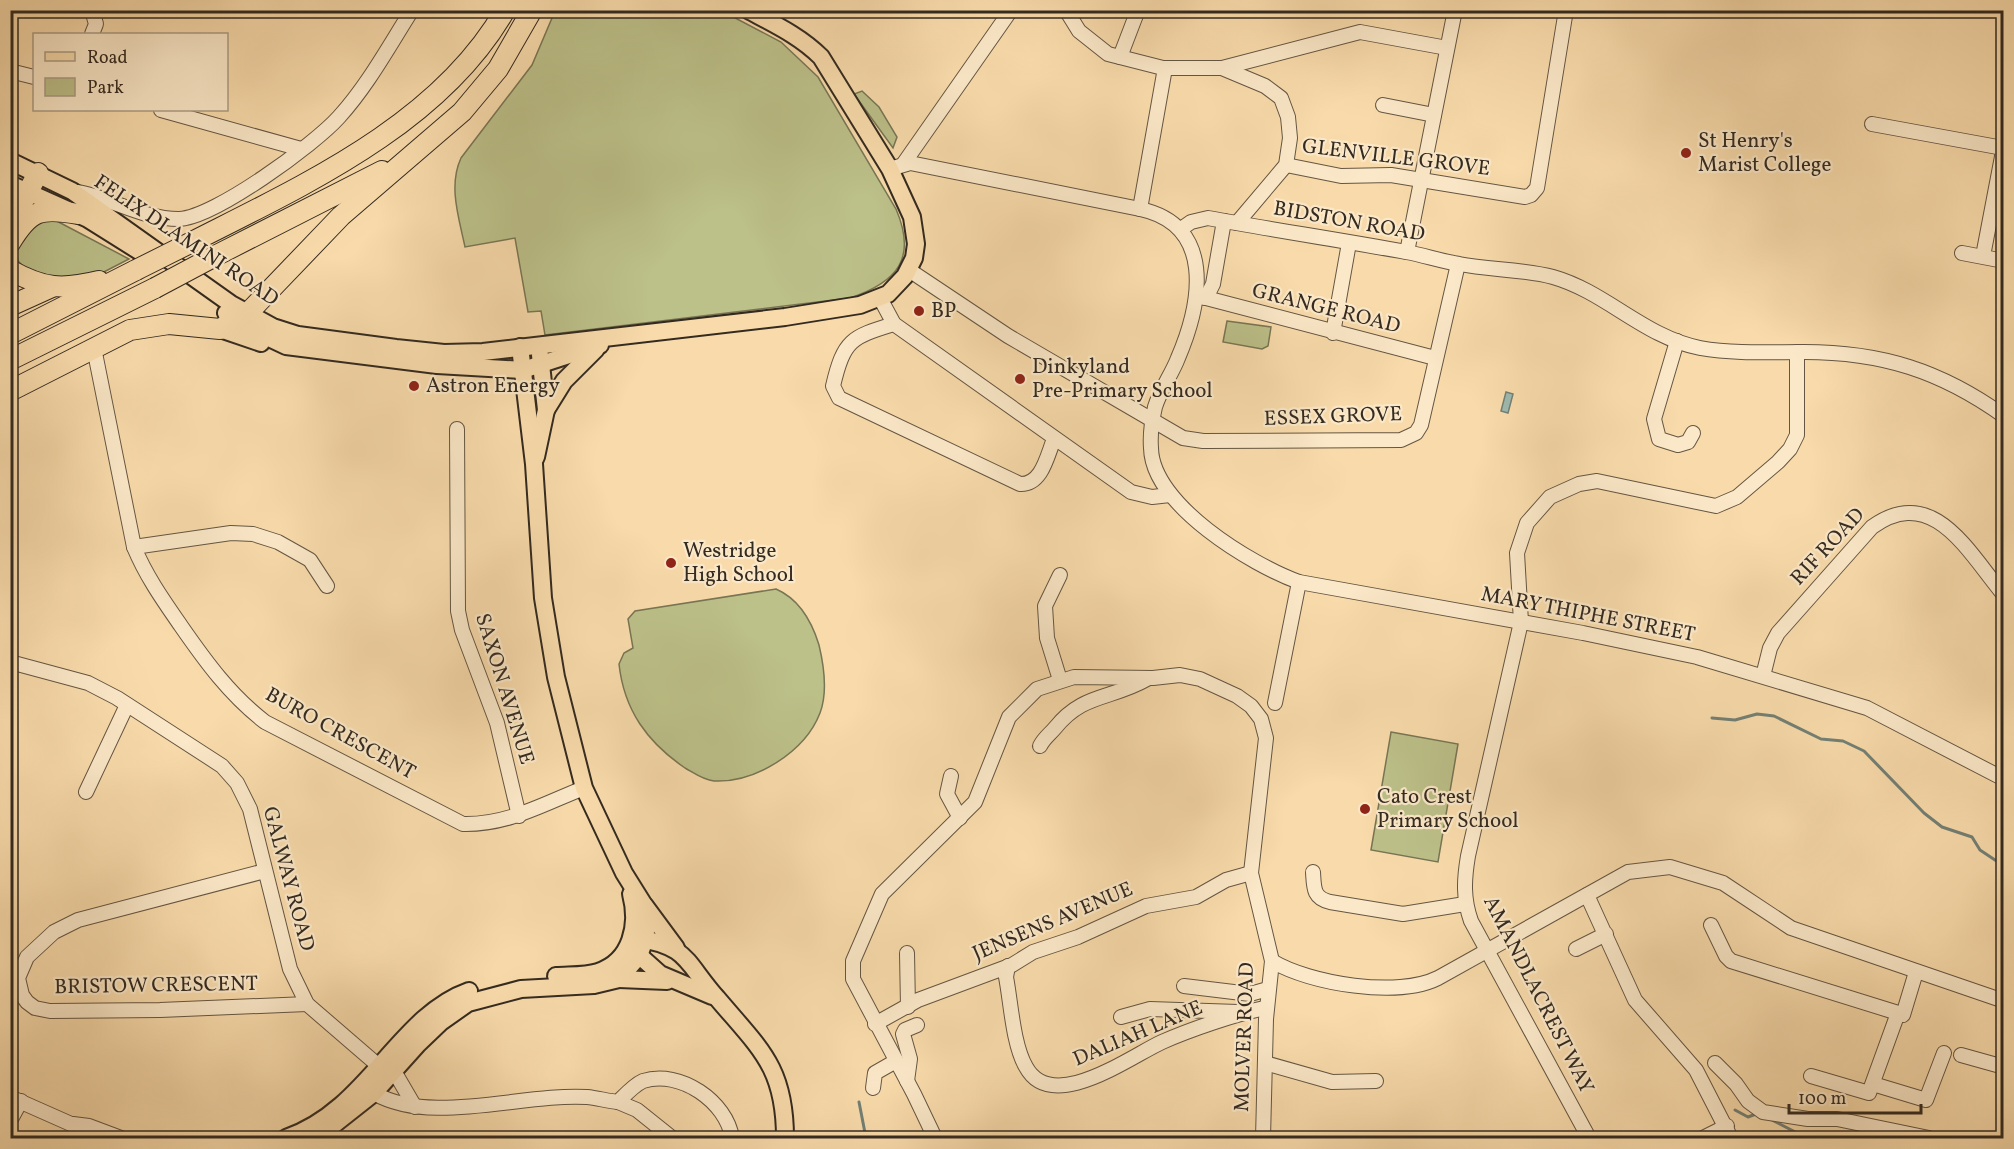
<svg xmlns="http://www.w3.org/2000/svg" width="2014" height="1149" viewBox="0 0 2014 1149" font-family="Vollkorn,serif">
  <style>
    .green { fill: #bcc089; stroke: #787554; stroke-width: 1.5 }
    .water { fill: #9ebaaf; stroke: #738076; stroke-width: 1.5 }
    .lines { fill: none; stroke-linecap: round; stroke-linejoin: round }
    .stream { stroke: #738076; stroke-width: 3 }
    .minor-casing { stroke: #645643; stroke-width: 16 }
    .major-casing { stroke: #332a20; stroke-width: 20 }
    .highway-casing { stroke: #332a20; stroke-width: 22 }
    .minor { stroke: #fbe8c8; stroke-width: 14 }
    .major { stroke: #f9dbab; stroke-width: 16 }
    .highway { stroke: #f9dbab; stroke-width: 20 }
    .highway-bridge-casing { stroke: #332a20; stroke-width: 22; stroke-linecap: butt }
    .highway-bridge { stroke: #f9dbab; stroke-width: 20 }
    .poi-dot { fill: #8f2418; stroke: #fbe8c8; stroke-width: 2 }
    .labels { text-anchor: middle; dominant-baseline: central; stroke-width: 4.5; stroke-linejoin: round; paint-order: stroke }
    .poi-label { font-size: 21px; fill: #332a20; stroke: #fbe8c8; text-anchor: start }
    .street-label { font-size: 21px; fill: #332a20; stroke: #fbe8c8 }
  </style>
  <rect width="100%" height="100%" fill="#f9dbab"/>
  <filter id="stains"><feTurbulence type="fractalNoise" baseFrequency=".00333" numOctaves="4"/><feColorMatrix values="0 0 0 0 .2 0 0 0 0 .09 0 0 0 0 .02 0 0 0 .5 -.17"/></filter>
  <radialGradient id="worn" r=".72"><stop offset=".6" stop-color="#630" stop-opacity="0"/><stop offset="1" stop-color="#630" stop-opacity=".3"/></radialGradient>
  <g class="green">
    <path d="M555,11h167l59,31 37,35 78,132c21,49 2,73 -46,89l-305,37 -4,-24 -13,1 -13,-74 -50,9c-6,-29 -17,-61 -4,-89l71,-93z"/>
    <polygon points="862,91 879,107 897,137 893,148 854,94"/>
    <polygon points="51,218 129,259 102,273 62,282 25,268 18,261 15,248 24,240 31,226"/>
    <polygon points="1227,321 1271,327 1268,346 1262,349 1223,342"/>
    <path d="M776,589c23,10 36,33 43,56 5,21 9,47 1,68 -15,39 -65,70 -106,68 -11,-1 -20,-8 -29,-13 -38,-26 -61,-58 -66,-104l5,-11 9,-5 -5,-29 7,-8z"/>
    <polygon points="1391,732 1458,744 1438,862 1371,850"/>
  </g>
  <polygon class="water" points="1506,392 1513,394 1508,413 1501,411"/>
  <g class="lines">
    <g class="stream">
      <polyline points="1712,718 1735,720 1757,714 1774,716 1821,739 1843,741 1864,751 1924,813 1942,827 1972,837 1980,850 2004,866"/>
      <polyline points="859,1102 866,1138"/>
      <polyline points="1735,1110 1748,1117 1756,1114"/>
      <polyline points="1770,1119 1807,1138"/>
    </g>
    <defs>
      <g id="minor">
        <polyline points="92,10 96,24 92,34"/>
        <polyline points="1066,10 1079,31 1108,54 1163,68 1222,68 1265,86 1281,98 1288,117 1290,138 1286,165 1237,223"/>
        <polyline points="1120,57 1138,10"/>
        <polyline points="1222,68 1360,32 1447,48"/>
        <polyline points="10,71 34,77"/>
        <polyline points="1383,105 1434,115"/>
        <polyline points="161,110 301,149"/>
        <polyline points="1872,124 2003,148"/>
        <polyline points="904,163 1011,10"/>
        <polyline points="1286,165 1341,176 1391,175 1525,197 1531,195 1537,188 1566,10"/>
        <path d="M890,169l20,-6 230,46c75,16 62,93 38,149 -6,16 -18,32 -23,49 -3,13 -5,28 -4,41 1,57 101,117 148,134l284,51 114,24 170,51 137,71"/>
        <path d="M77,192c35,6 65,27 102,27 35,-1 136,-75 160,-102 29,-32 50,-71 73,-107"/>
        <polyline points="1140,209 1165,68"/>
        <path d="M1181,229l10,-7 17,-4c66,12 132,22 198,34 17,3 35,9 53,12 31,6 64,5 94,13 53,15 91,60 147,71 34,6 70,4 104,4 78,0 137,19 200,64"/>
        <polyline points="1407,252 1455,10"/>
        <polyline points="1962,253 2004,261"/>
        <polyline points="1983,256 2004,146"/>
        <polyline points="909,270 1008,336 1183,438 1203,441 1401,440 1416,433 1421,425 1458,264"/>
        <polyline points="1198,297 1206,298 1213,284 1224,221"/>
        <polyline points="880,298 894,324 1131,492 1152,497 1170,495"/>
        <polyline points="1206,298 1435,358"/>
        <path d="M894,324c-42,13 -50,15 -61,62l6,12 181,86c22,1 27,-28 34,-45"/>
        <polyline points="1333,333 1349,243"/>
        <polyline points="1677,341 1654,419 1659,439 1678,445 1688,442 1693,433"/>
        <path d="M94,348l40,199c12,29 29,53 47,79 25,36 49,69 84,96l198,102c45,1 80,-20 121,-36"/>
        <polyline points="457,429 458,611 462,630 497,723 519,816"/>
        <polyline points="134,547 231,533 253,534 278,542 310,560 327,586"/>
        <polyline points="10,662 88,683 117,698 222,766 237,783 250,809 290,969 307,1004 380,1067"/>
        <path d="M1763,676l7,-28 8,-15 94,-106c61,-44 96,25 132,68"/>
        <polyline points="1060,680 1047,638 1045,606 1060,575"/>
        <polyline points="1275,703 1299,582"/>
        <path d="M1040,746c4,-8 10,-12 15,-18 28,-35 55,-28 92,-49"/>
        <polyline points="951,776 947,794 960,818"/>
        <polyline points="86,792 127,705"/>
        <polyline points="265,871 78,920 54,932 27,957 18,978 22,995 27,1002 35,1008 50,1011 160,1010 307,1004"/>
        <path d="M1313,872c1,16 0,26 17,30l73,12 62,-10"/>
        <polyline points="1587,895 1635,1000 1696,1070 1731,1138"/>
        <polyline points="1711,925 1726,956 1731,961 1898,1013 1869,1093 1811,1076"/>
        <polyline points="1576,949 1606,934"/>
        <polyline points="907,953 908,1007"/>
        <path d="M1272,961c38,23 126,37 166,17l190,-106 42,-5 53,16 68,45 213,73"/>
        <path d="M1008,966l-2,11c5,26 7,68 20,90 26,48 105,-11 136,-25 27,-12 76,-29 104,-34"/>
        <polyline points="1184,986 1250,994 1268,989"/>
        <polyline points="1903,1015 1916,972"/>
        <polyline points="1121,1017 1150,1009 1238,1012"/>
        <polyline points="875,1024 918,1000 1012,965 1033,952 1078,937 1146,906 1196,897 1226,880 1251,873"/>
        <polyline points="1961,1055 2004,1067"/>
        <polyline points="1265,1063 1332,1082 1376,1081"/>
        <polyline points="1715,1063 1736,1084 1748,1101 1763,1112 1808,1119 1837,1119 1929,1138"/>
        <polyline points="394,1071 415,1107"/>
        <polyline points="907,1081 910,1059 903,1034 905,1030 917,1025"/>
        <polyline points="1873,1084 1926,1100 1944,1053"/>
        <polyline points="873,1088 875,1073 896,1061"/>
        <path d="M374,1093c56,33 149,0 213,4 10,1 21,4 31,5 7,-7 16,-17 25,-21 37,-12 84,21 89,57"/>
        <polyline points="10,1097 71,1124 93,1138"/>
        <polyline points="618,1102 637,1110 672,1138"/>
        <polyline points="10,1121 21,1101"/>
        <polyline points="73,1124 89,1126 121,1138"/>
        <polyline points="935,1138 914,1094 853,979 853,961 882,894 975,802 1009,717 1037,689 1074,677 1153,678 1180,675 1200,679 1237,696 1251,706 1261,719 1266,738 1251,873 1272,961 1266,1019 1263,1138"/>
        <path d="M1589,1138l-118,-217c-8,-23 -7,-41 -3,-65l53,-234 -4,-69 10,-30 23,-26 29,-13 18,-3 119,25 21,-9 41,-35 12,-13 7,-14v-83"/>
        <polyline points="1703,1138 1727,1126"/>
      </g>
      <g id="major">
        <path d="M10,161l62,30 159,113 42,23 25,8 98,13 48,5 39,-1 302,-35 75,-12 28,-11 17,-18 9,-18 2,-14 -4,-27 -22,-48 -69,-112c-21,-21 -47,-33 -73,-47"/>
        <polyline points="10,184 88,219 147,256"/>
        <polyline points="226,313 254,331 286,346 437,365 523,370 600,345"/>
        <polyline points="220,329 261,343"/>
        <polyline points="546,410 564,381 596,349"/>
        <polyline points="536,457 546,410 540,355"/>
        <polyline points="645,906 676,948"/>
        <path d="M636,938c53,8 49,24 81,60 43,51 68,69 68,140"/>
        <polyline points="632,949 660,974 712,996"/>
        <path d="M556,976c13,-1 30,0 42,-4 34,-11 41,-48 33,-78"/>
        <polyline points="619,979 667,981"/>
        <path d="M286,1138c82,-28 112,-122 183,-147"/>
        <polyline points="317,1138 374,1093 418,1044 441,1022 468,1003 521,989 594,985 619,979 639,956 645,939 647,924 644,905 624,873 584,788 556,677 543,598 534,464 520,347"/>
      </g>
      <g id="highway">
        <polyline points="10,226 38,173"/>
        <path d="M192,242c112,-57 248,-118 313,-232"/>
        <path d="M10,243c20,-33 30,-36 68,-29"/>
        <polyline points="217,255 382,171"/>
        <path d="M10,270c34,19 52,20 89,11"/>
        <polyline points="10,306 52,287"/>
        <polyline points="10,334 136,270"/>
        <polyline points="10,360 155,288"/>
        <polyline points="10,391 130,330 169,324 220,329 248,313 341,216 462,112 498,69 532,10"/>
      </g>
    </defs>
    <use href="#minor" class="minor-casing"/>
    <use href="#major" class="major-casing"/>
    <use href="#highway" class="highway-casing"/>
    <use href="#minor" class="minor"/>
    <use href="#major" class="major"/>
    <use href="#highway" class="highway"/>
    <defs>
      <g id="highway-bridge">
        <polyline points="136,270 192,242"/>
        <polyline points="155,288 217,255"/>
      </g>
    </defs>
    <use href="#highway-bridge" class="highway-bridge-casing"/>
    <use href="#highway-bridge" class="highway-bridge"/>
  </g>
  <g class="poi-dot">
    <circle cx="1686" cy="153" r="6"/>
    <circle cx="919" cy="311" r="6"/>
    <circle cx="1020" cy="379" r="6"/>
    <circle cx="414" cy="386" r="6"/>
    <circle cx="671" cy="563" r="6"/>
    <circle cx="1365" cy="809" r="6"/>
  </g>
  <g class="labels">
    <g class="poi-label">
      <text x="1698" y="141">St Henry's<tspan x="1698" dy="24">Marist College</tspan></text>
      <text x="931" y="311">BP</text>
      <text x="1032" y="367">Dinkyland<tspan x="1032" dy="24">Pre-Primary School</tspan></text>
      <text x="426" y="386">Astron Energy</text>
      <text x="683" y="551">Westridge<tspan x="683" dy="24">High School</tspan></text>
      <text x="1377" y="797">Cato Crest<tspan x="1377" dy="24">Primary School</tspan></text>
    </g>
    <g class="street-label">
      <text transform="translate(1396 158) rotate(7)">GLENVILLE GROVE</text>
      <text transform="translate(1349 222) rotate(10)">BIDSTON ROAD</text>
      <text transform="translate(186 241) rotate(34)">FELIX DLAMINI ROAD</text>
      <text transform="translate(1326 309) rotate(14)">GRANGE ROAD</text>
      <text transform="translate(1333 417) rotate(-2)">ESSEX GROVE</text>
      <text transform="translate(1828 547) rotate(-47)">RIF ROAD</text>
      <text transform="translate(1588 615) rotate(11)">MARY THIPHE STREET</text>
      <text transform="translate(504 689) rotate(73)">SAXON AVENUE</text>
      <text transform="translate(340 734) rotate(29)">BURO CRESCENT</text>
      <text transform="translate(288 879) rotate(75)">GALWAY ROAD</text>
      <text transform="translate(1053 922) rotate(-23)">JENSENS AVENUE</text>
      <text transform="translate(156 986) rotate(-1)">BRISTOW CRESCENT</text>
      <text transform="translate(1538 995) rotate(63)">AMANDLACREST WAY</text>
      <text transform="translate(1138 1034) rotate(-23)">DALIAH LANE</text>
      <text transform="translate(1245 1037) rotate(-88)">MOLVER ROAD</text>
    </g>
  </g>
  <rect width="2014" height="1149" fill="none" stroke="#f9dbab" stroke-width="36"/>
  <rect x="12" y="12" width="1990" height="1125" fill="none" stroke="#332a20" stroke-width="3"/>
  <rect x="18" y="18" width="1978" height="1113" fill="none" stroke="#332a20" stroke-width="1.5"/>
  <rect x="33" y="33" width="195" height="78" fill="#fbe8c8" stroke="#ab9c85" stroke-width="1.5"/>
  <rect x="45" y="52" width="30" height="9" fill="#f9dbab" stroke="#ab9c85" stroke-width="1.5"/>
  <text x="87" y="63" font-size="18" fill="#332a20">Road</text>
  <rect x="45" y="78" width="30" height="18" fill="#bcc089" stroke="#ab9c85" stroke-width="1.5"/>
  <text x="87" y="93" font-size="18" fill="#332a20">Park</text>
  <path d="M1789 1104v9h132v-9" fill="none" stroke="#332a20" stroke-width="3"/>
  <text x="1798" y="1104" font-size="18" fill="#332a20" stroke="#fbe8c8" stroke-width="4.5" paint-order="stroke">100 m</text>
  <rect width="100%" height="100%" filter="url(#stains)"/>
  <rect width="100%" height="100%" fill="url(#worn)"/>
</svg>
